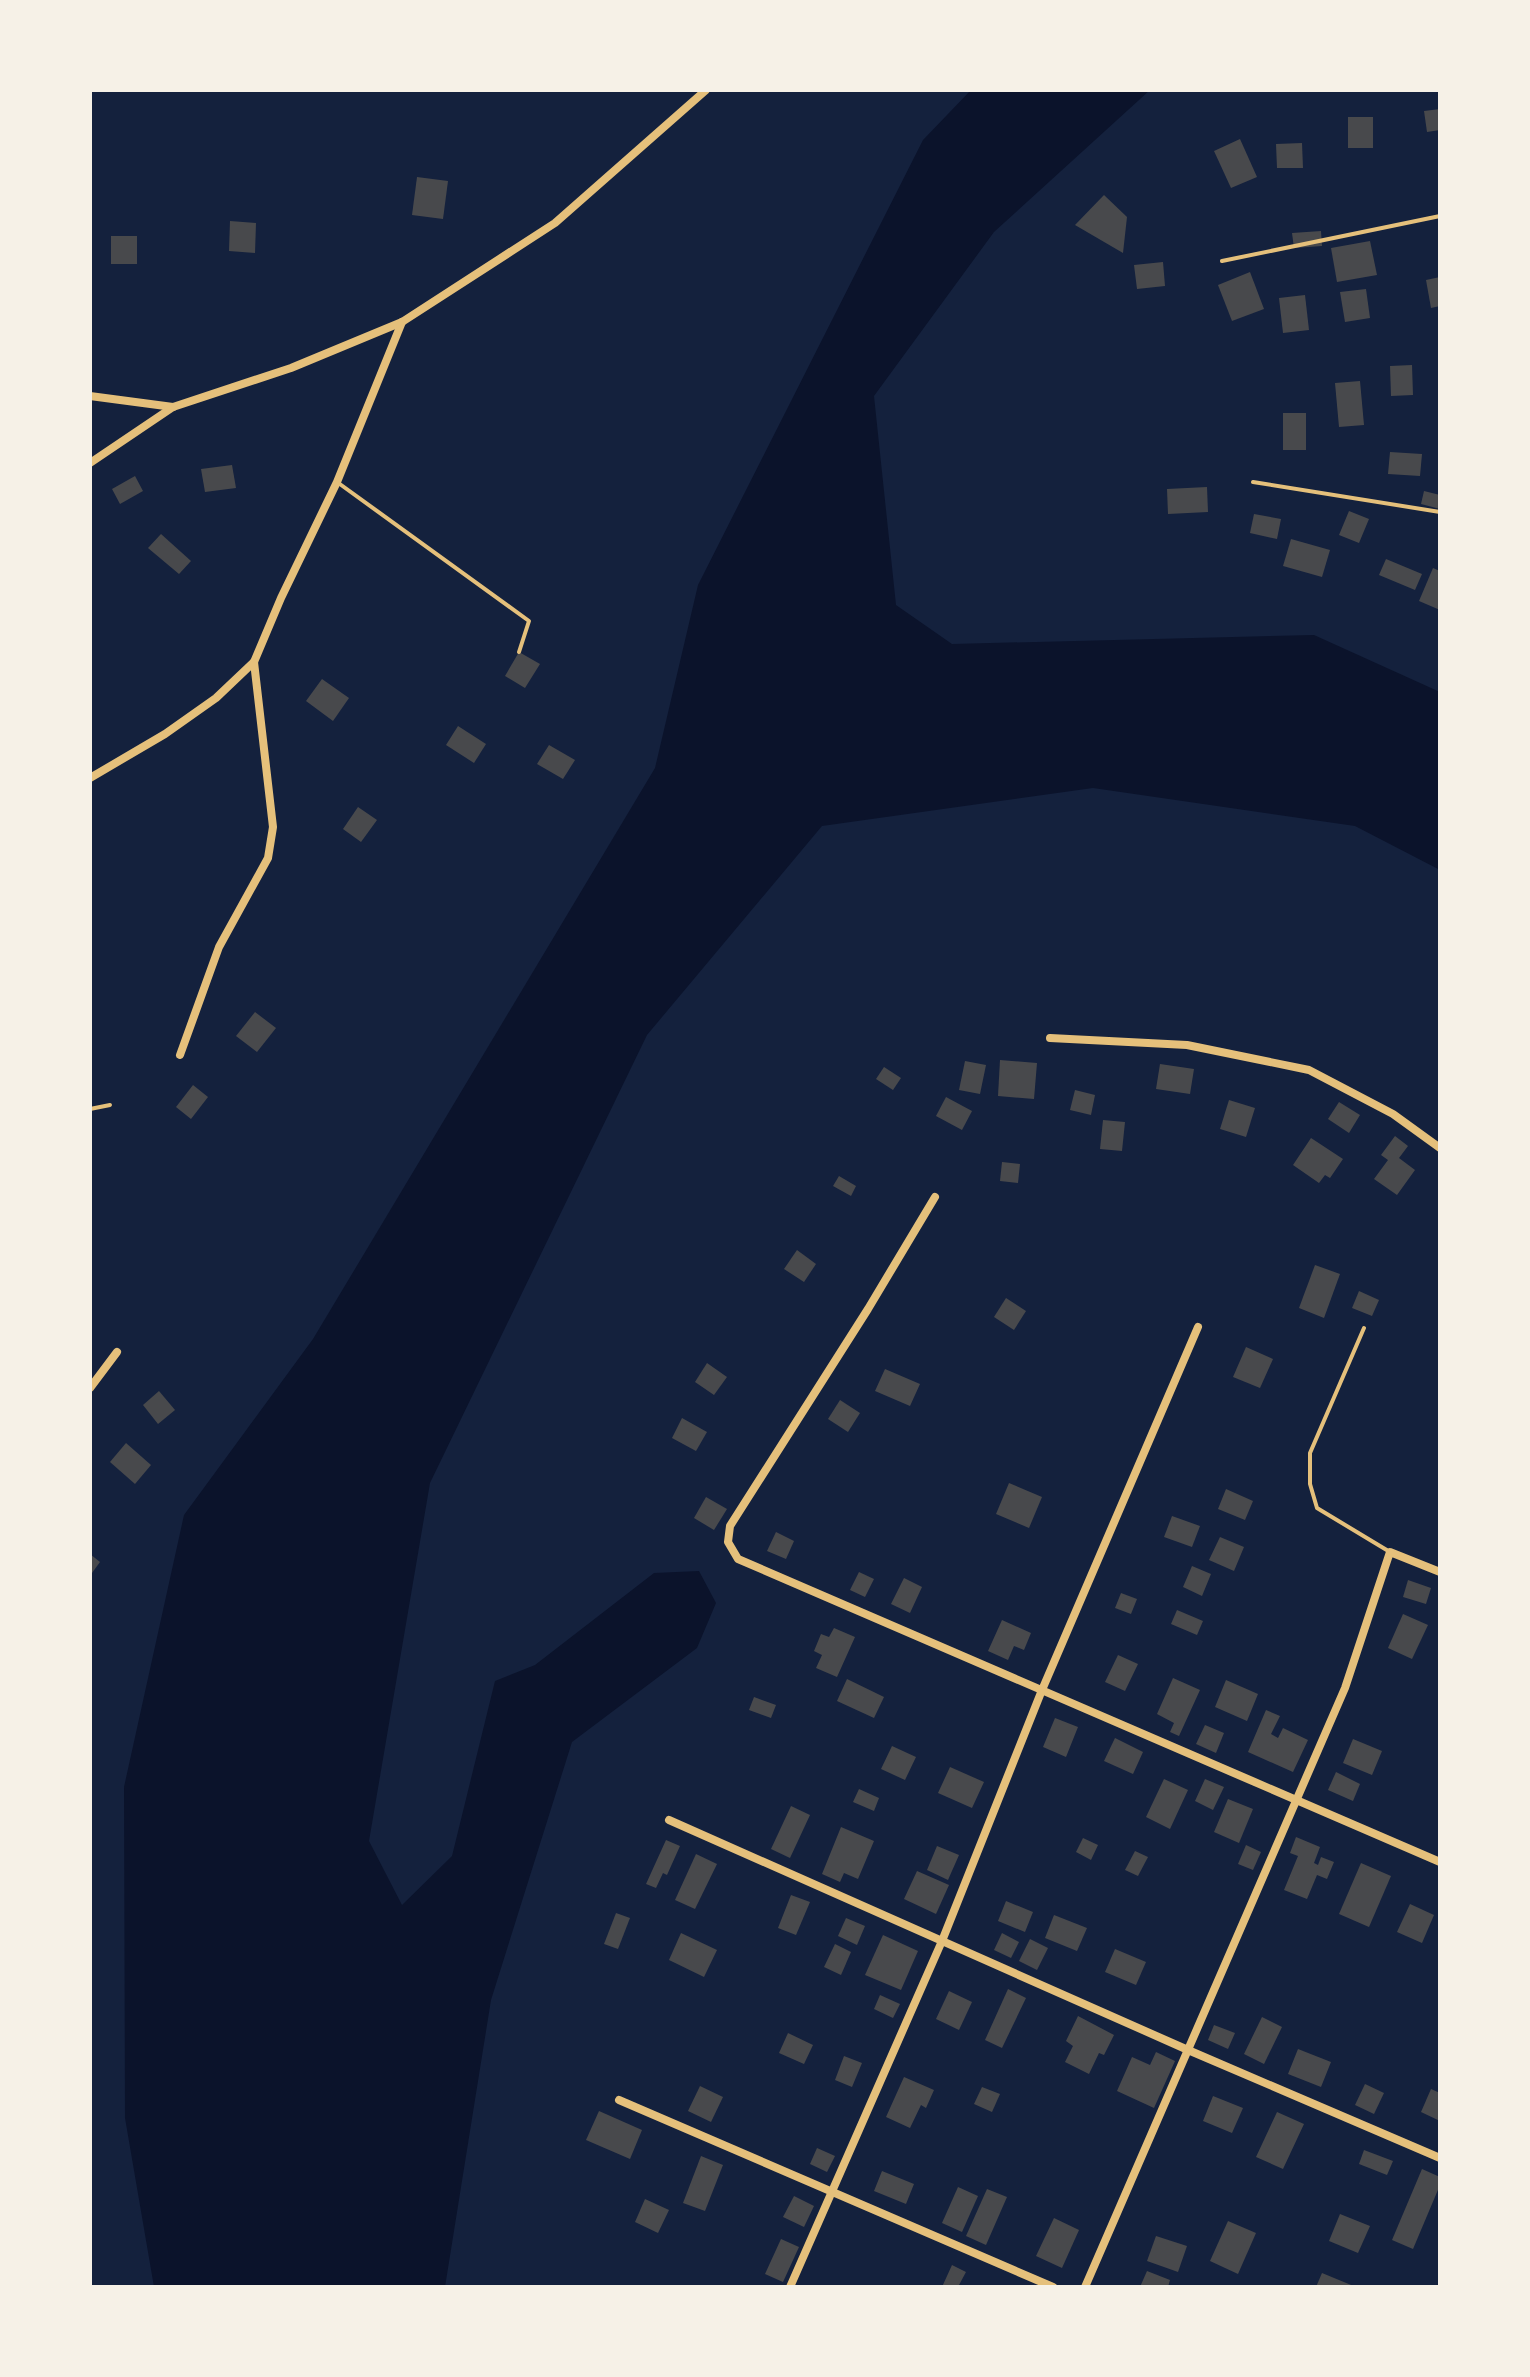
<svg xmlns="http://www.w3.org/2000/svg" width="1530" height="2377" viewBox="0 0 1530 2377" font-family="Mulish,sans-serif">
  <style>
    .water { fill: #0b132b }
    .building { fill: #48494c }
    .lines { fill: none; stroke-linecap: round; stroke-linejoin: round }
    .service { stroke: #e5c07b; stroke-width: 4 }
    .minor { stroke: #e5c07b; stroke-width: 8 }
  </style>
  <rect width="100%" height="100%" fill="#14213d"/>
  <polygon class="water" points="971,90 1150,90 994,232 874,396 896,605 952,644 1314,635 1440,692 1440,870 1355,826 1093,788 822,826 647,1035 430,1483 369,1841 402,1905 452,1856 495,1681 535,1665 654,1573 699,1571 716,1603 697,1648 572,1742 491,2000 445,2287 154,2287 125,2118 124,1787 184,1515 313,1339 655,768 698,585 923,140"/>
  <g class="building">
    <polygon points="1440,109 1440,130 1427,132 1424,111"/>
    <rect x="1348" y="117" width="25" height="31"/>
    <polygon points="1240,139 1257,177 1231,188 1214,151"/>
    <polygon points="1302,143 1303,168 1277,168 1276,144"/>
    <polygon points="417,177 448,181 443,219 412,215"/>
    <polygon points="1104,195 1127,217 1123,253 1075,225"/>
    <polygon points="230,221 256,223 255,253 229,251"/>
    <polygon points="1321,231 1322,246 1294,248 1292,233"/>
    <rect x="111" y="236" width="26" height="28"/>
    <polygon points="1370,241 1377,275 1337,282 1331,248"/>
    <polygon points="1163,262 1165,286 1137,289 1134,265"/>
    <polygon points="1250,272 1264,309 1232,321 1218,285"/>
    <polygon points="1440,277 1440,306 1431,308 1426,280"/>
    <polygon points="1366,289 1370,318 1345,322 1340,292"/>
    <polygon points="1305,295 1309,330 1283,333 1279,298"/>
    <polygon points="1412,365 1413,395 1391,396 1390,366"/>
    <polygon points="1360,381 1364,425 1339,427 1335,383"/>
    <rect x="1283" y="413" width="23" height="37"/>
    <polygon points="1390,452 1422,454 1420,476 1388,474"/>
    <polygon points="232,465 236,488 205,492 201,469"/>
    <polygon points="135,476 143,491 120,504 112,489"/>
    <polygon points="1207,487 1208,512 1168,514 1167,489"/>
    <polygon points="1424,491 1440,495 1440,509 1421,504"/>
    <polygon points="1349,511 1369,519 1359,543 1339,535"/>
    <polygon points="1254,514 1281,519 1277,539 1250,533"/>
    <polygon points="161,534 191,561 179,574 148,548"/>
    <polygon points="1291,539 1330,550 1322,577 1283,566"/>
    <polygon points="1386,559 1422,574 1415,590 1379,575"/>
    <polygon points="1433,568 1440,571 1440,610 1419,601"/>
    <polygon points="519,652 540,664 525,688 505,676"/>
    <polygon points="322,679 349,698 333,721 306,701"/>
    <polygon points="458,726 486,744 474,763 446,745"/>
    <polygon points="549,745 575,760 563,779 537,764"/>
    <polygon points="358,807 377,820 361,842 343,829"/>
    <polygon points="255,1012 276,1028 257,1052 236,1036"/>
    <polygon points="1000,1060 1037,1063 1034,1099 998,1096"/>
    <polygon points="965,1061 986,1065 980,1094 959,1090"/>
    <polygon points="1160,1064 1194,1069 1190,1094 1156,1089"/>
    <polygon points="884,1067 901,1078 893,1090 876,1079"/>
    <polygon points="193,1085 208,1097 191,1119 176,1107"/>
    <polygon points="1075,1090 1095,1095 1091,1115 1070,1110"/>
    <polygon points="946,1097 972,1111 962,1130 936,1116"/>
    <polygon points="1229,1100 1255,1108 1246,1137 1220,1129"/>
    <polygon points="1339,1102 1360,1115 1349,1133 1328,1119"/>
    <polygon points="1103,1120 1125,1122 1122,1151 1100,1149"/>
    <polygon points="1395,1136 1408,1146 1399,1158 1415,1170 1397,1195 1374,1179 1388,1160 1381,1155"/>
    <polygon points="1311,1138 1343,1159 1330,1178 1325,1175 1319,1183 1293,1165"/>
    <polygon points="1002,1162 1020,1164 1018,1183 1000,1181"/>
    <polygon points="839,1176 856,1186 851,1196 833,1186"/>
    <polygon points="797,1250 816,1264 804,1282 784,1269"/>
    <polygon points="1315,1265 1340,1274 1324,1318 1299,1308"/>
    <polygon points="1359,1291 1379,1300 1372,1316 1352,1308"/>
    <polygon points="1006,1298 1026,1311 1014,1330 994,1317"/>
    <polygon points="1246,1347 1273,1359 1260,1388 1233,1377"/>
    <polygon points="707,1363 727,1377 714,1395 695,1382"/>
    <polygon points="885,1369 920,1384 910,1406 875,1391"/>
    <polygon points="159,1391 175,1410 158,1424 143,1405"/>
    <polygon points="840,1400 860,1413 848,1432 828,1419"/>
    <polygon points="682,1418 707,1432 696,1451 672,1438"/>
    <polygon points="126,1443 151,1465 135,1484 110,1462"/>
    <polygon points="1009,1483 1042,1497 1029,1528 996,1514"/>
    <polygon points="1226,1489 1253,1501 1245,1520 1218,1509"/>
    <polygon points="706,1497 727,1509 714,1530 694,1518"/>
    <polygon points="1172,1516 1200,1526 1192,1547 1164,1537"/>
    <polygon points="776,1532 794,1541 786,1559 767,1551"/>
    <polygon points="1220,1537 1244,1547 1234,1571 1209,1560"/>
    <polygon points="90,1554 100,1562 92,1573 90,1572"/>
    <polygon points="1192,1566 1211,1574 1202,1596 1183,1587"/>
    <polygon points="859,1572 874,1579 865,1597 850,1590"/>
    <polygon points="904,1578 922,1587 910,1613 891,1604"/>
    <polygon points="1408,1580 1431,1588 1426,1604 1403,1597"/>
    <polygon points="1121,1593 1137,1599 1131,1614 1115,1608"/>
    <polygon points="1177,1610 1203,1621 1197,1635 1171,1624"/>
    <polygon points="1403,1614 1428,1625 1412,1659 1388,1648"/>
    <polygon points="1002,1620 1031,1633 1024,1650 1014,1646 1008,1660 988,1651"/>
    <polygon points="834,1628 855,1637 837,1677 816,1668 822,1655 814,1651 821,1634 829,1637"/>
    <polygon points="1118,1655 1138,1664 1125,1691 1105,1682"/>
    <polygon points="1173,1678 1200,1690 1179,1736 1170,1732 1174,1723 1157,1714"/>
    <polygon points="847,1679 884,1697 874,1718 837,1701"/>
    <polygon points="1226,1680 1258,1694 1247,1721 1215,1707"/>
    <polygon points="754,1697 776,1705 771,1718 749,1710"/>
    <polygon points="1266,1710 1280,1716 1271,1734 1278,1738 1283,1728 1308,1740 1293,1772 1248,1752"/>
    <polygon points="1055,1718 1078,1727 1066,1757 1043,1747"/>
    <polygon points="1205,1725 1224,1733 1216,1753 1196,1744"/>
    <polygon points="1115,1738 1143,1752 1133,1774 1104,1761"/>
    <polygon points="1353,1739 1382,1751 1372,1775 1343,1763"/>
    <polygon points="892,1746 916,1757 905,1780 881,1769"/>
    <polygon points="950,1767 984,1782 972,1808 938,1793"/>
    <polygon points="1336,1772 1360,1784 1353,1801 1328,1790"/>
    <polygon points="1164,1779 1188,1790 1170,1829 1146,1817"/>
    <polygon points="1205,1779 1224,1787 1213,1810 1195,1801"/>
    <polygon points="859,1789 879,1798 874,1811 853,1802"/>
    <polygon points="1228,1799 1253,1809 1239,1843 1214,1832"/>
    <polygon points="791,1806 810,1815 790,1858 771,1849"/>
    <polygon points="841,1827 874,1841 858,1879 844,1873 840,1882 822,1874"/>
    <polygon points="1296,1837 1320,1847 1314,1863 1318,1865 1321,1857 1334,1862 1327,1879 1317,1875 1307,1899 1284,1890 1298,1856 1290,1853"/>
    <polygon points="1083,1838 1098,1845 1091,1860 1076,1852"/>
    <polygon points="666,1840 680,1846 667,1875 663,1873 656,1888 646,1884"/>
    <polygon points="1246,1845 1261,1852 1253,1870 1238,1864"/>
    <polygon points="937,1846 959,1855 948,1880 927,1870"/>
    <polygon points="1135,1851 1148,1857 1138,1876 1125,1870"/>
    <polygon points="696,1854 717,1864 695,1909 675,1900"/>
    <polygon points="1361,1863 1391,1876 1369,1927 1339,1914"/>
    <polygon points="917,1871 949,1885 936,1914 904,1899"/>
    <polygon points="791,1895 810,1902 796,1935 778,1928"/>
    <polygon points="1006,1901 1033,1912 1025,1932 998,1921"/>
    <polygon points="1410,1904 1434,1915 1422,1943 1397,1932"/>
    <polygon points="616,1913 630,1918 618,1949 604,1944"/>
    <polygon points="1054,1915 1087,1928 1077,1951 1045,1938"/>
    <polygon points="846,1918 865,1926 857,1945 838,1936"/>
    <polygon points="681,1933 717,1950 704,1977 669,1960"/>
    <polygon points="1002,1933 1019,1942 1011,1958 994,1950"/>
    <polygon points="883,1935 918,1951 901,1990 865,1975"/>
    <polygon points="1030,1939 1048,1948 1037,1970 1019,1961"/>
    <polygon points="835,1944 851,1952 841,1975 824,1967"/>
    <polygon points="1115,1949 1146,1962 1136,1985 1105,1972"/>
    <polygon points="1008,1989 1026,1998 1002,2048 985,2040"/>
    <polygon points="949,1991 972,2002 959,2030 936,2019"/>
    <polygon points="880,1995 900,2004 893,2018 874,2009"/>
    <polygon points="1078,2016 1114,2035 1104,2055 1099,2053 1089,2074 1065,2062 1073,2046 1066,2041"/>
    <polygon points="1262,2017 1282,2027 1264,2064 1244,2054"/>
    <polygon points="1214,2025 1235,2033 1228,2049 1208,2040"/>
    <polygon points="788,2033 813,2045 804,2064 779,2053"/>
    <polygon points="1298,2049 1331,2062 1321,2087 1288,2074"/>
    <polygon points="1156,2052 1175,2061 1154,2108 1117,2091 1132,2057 1150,2065"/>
    <polygon points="844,2056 862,2063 852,2087 835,2080"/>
    <polygon points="904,2077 934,2090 926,2108 921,2105 910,2128 886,2117"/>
    <polygon points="1365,2084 1384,2093 1374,2114 1355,2105"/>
    <polygon points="700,2086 723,2097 711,2122 688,2111"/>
    <polygon points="982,2087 1000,2094 992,2112 974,2104"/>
    <polygon points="1431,2089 1440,2093 1440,2121 1421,2112"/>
    <polygon points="1213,2096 1243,2108 1232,2133 1203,2121"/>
    <polygon points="599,2111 642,2130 630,2159 586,2140"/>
    <polygon points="1277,2112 1304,2124 1283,2169 1256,2157"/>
    <polygon points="817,2148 835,2156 827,2172 810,2164"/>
    <polygon points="1364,2150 1393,2161 1387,2175 1359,2164"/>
    <polygon points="701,2156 723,2165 705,2211 683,2203"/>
    <polygon points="1422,2169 1440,2177 1440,2185 1413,2249 1392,2240"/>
    <polygon points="882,2171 914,2184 906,2204 874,2191"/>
    <polygon points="958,2187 978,2196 962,2232 942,2223"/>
    <polygon points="987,2189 1007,2197 986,2245 966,2236"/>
    <polygon points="794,2196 814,2206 804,2227 783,2217"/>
    <polygon points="645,2199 669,2210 658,2233 635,2222"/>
    <polygon points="1340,2214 1370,2226 1358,2253 1329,2241"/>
    <polygon points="1054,2218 1079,2230 1062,2268 1036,2256"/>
    <polygon points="1228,2221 1256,2233 1238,2274 1210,2261"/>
    <polygon points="1156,2236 1187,2246 1178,2272 1147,2261"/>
    <polygon points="781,2239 799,2247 783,2282 765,2274"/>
    <polygon points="952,2265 966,2272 959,2285 964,2287 942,2287"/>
    <polygon points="1147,2271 1170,2280 1168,2287 1140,2287"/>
    <polygon points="1322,2273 1356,2287 1316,2287"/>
  </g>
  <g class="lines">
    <g class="service">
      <polyline points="1222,261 1440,216"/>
      <polyline points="337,482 529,621 519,652"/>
      <polyline points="1253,482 1440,512"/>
      <polyline points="90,1109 110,1105"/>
      <polyline points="1364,1328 1310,1453 1310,1484 1317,1508 1390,1552"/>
    </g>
    <g class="minor">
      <polyline points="90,396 173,407"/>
      <polyline points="90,463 173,407 291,368 402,322 555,223 706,90"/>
      <polyline points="254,662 281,598 337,482 402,322"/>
      <polyline points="90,778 165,734 216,698 254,662 273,827 268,858 219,947 180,1055"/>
      <polyline points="1050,1038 1187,1045 1309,1070 1393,1114 1440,1148"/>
      <polyline points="935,1197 868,1309 730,1526 728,1542 738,1559 1440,1862"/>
      <polyline points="90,1388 117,1352"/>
      <polyline points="669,1820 1188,2050 1440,2158"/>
      <polyline points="619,2100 1053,2287"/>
      <polyline points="790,2287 942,1941 1042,1690 1198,1327"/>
      <polyline points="1085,2287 1345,1688 1390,1552 1440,1572"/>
    </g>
  </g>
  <rect width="1530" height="2377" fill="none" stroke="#f6f1e7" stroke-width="184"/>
</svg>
